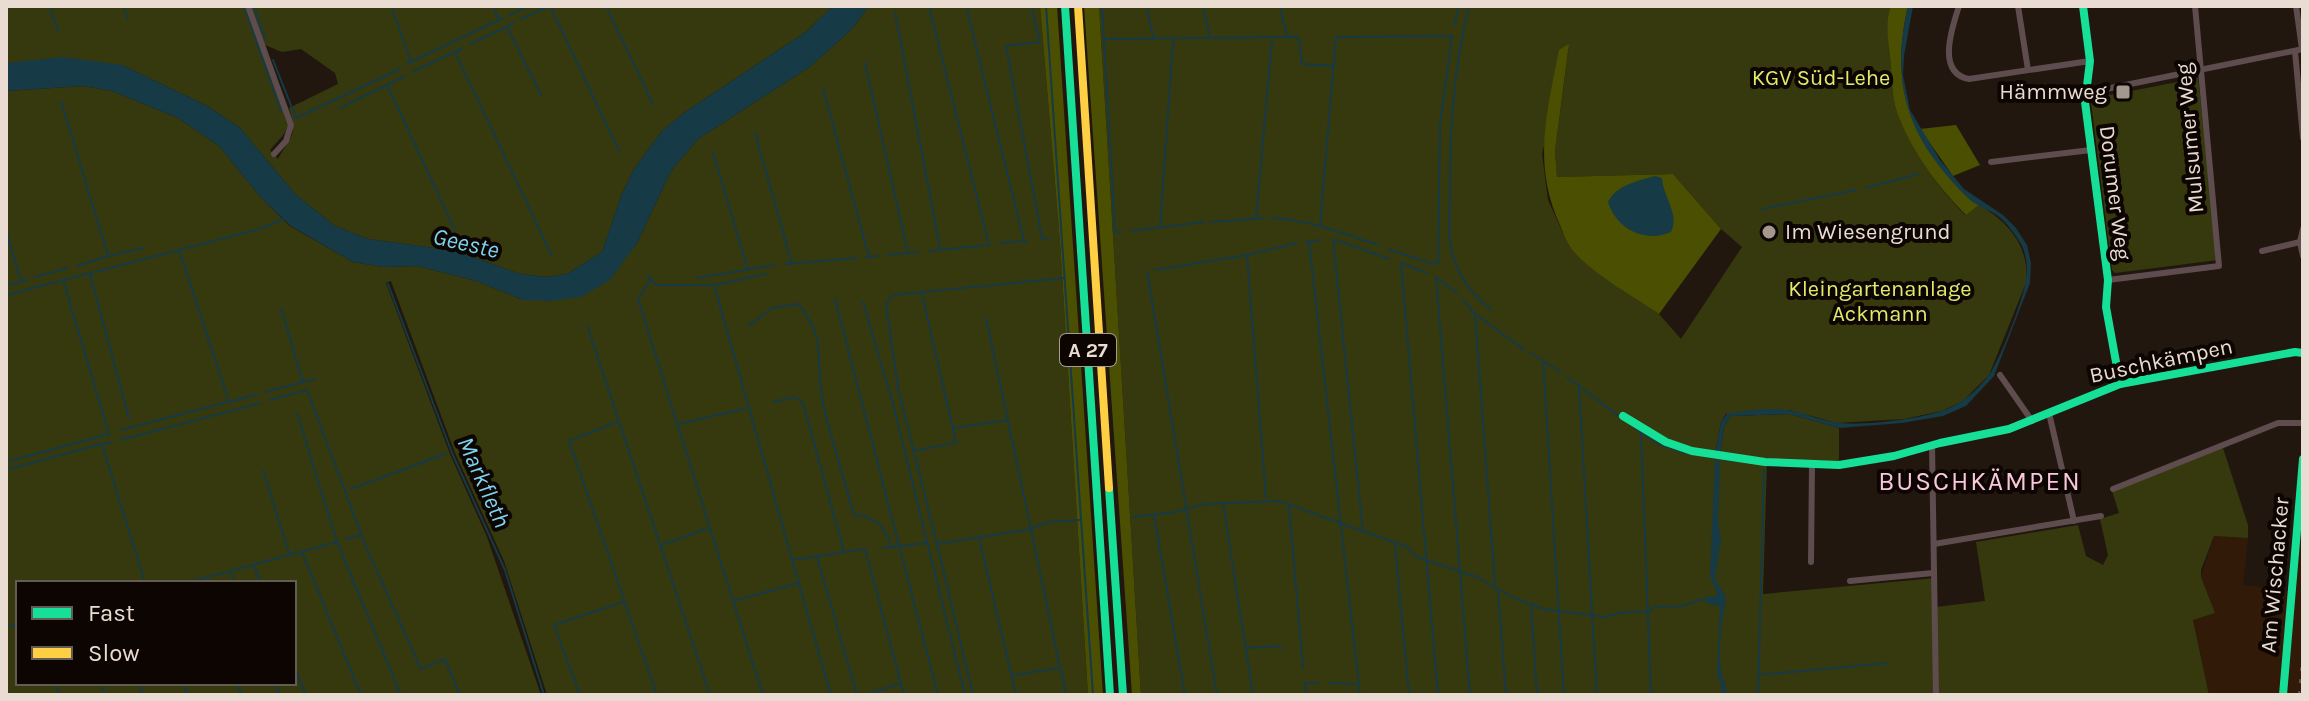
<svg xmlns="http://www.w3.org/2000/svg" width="2309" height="701" viewBox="0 0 2309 701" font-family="Karla,sans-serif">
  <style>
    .built { fill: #311a07 }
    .green { fill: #36390e; fill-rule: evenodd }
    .forest { fill: #4b4f02 }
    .water { fill: #163a46 }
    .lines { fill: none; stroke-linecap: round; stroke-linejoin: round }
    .stream { stroke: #163a46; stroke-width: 2 }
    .street { stroke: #5f4c4e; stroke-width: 6 }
    .fast { stroke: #16e098; stroke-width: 8 }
    .slow { stroke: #ffcf43; stroke-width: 8 }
    .rail { stroke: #645855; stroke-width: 2; stroke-dasharray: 4 8; stroke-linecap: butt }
    .poi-dot { fill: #a4978e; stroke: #0c0501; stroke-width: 3 }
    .labels { text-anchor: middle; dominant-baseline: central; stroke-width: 8; stroke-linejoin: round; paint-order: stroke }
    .shield { fill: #0c0501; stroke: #a79c93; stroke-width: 2 }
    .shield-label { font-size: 20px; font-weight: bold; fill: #eadcd2 }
    .park-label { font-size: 22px; fill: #ddec6a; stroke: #0c0501 }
    .poi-label { font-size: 22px; fill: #eadcd2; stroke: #0c0501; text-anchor: end }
    .street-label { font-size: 22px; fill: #eadcd2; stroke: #0c0501 }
    .water-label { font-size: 24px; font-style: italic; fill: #7ed3f1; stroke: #0c0501 }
    .quarter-label { font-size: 26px; letter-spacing: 2px; fill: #f7c7db; stroke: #0c0501 }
  </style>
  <rect width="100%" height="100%" fill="#21170f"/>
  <polygon class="built" points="2303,482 2303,695 2209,695 2193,619 2215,613 2201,577 2214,536 2248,538 2243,585 2293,591"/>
  <g class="green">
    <path d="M6,6h240l43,118 -5,10 -14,16 8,9c13,-23 20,-23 11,-51l49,-24 -3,-11 -34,-24 -19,3 -17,-7 -14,-39h582l-27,26 -121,80 -23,19 -28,38 -13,27 -19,56 -35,22 -20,3 -27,-3 -64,-23 -88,-12 -33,-13 -39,-31 -56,-67 -33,-22 -85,-41 -116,-2z"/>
    <path d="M869,6h171l20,236 28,453h-541l-43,-134 -49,-108 -64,-172 -5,2 64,171 37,83 54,158h-535v-604l77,-5 29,5 66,27 41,28 44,54 27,26 63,36 30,5 34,-1 60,15 46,19 101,-41 13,-16 34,-72 27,-32 113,-73 42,-38zM18,583h276v100h-276z"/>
    <path d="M1099,6h792c-5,14 -3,34 -1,50 2,17 1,39 7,55 14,40 40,75 68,104l14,-10c30,17 51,42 47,78l-37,92 -26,26 -21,10 -38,8 -67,4 -48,-13 -63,4 -5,8 -6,32 5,1 4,-29 7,-10 59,-2 49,14v35l-72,-2 -4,133 173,-16v29l49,-6 -9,-59 102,-17 8,31 17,9 5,-10 -8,-36 19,-6 -7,-22 111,-43 25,77v13l-34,-2 -13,34v7l14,36 -22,7 16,75h-1068zM1569,45l-14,106 2,26 116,-3 48,55 21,18 -61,92 -22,-25 -69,-48 -21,-20 -21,-46 -6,-46z"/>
    <polygon points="2198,78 2218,260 2115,273 2112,270 2091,102 2095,98"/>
  </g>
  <g class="forest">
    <polygon points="1040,6 1057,6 1103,695 1088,695 1060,242"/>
    <polygon points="1084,6 1099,6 1141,695 1132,695"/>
    <path d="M1891,6h17c-15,64 -6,113 36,164 11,13 20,27 35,35l-13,10c-29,-29 -55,-64 -69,-103 -6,-17 -5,-39 -7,-56 -2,-15 -5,-36 1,-50z"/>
    <path d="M1569,44l-14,107 2,26 116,-3 48,55 -62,85c-27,-19 -69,-41 -89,-67 -4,-6 -7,-15 -10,-22 -28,-61 -13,-113 -1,-175z"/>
    <polygon points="1956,125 1980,165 1953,176 1920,129"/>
  </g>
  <g class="water">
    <polygon points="833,6 869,6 853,28 811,66 698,139 671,171 637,243 610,280 581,297 551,301 523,300 477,281 417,266 383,267 353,262 291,226 263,200 219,146 178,118 112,91 83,86 6,91 6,63 63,57 122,65 207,106 240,128 296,195 335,226 368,239 456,251 520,274 547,277 567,274 602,252 621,196 634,169 662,131 685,112 806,32"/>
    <path d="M1908,6h5l-9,50 -1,19 7,35 30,50 24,29 39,26 13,13 11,17 4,18 -1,20 -36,93 -28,30 -23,10 -41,7 -63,5 -49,-14 -59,2 -7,10 -4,30 -5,-1 6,-33 6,-8c19,-4 46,-7 66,-3 14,3 27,9 41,11 23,5 84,-3 108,-11 18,-6 36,-21 47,-36 11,-15 35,-77 37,-96 2,-11 0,-26 -5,-35 -6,-10 -14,-21 -23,-28 -10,-7 -23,-10 -31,-19 -58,-58 -78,-110 -59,-191z"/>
    <path d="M1655,176l7,2c1,19 18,36 9,54 -26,11 -54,-2 -63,-30 8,-17 30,-21 47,-26z"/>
    <path d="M1715,460l5,2 -2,59 3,18 -6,39 11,20c-4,23 -8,48 -5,72 1,10 7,15 5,25h-6l2,-6 -5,-16 3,-67 -14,-3 1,-7 8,1 2,-4 -7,-17z"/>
  </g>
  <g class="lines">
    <g class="stream">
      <polyline points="49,6 58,31"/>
      <polyline points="123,6 128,19"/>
      <polyline points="244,6 281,111"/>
      <polyline points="254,6 265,39"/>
      <polyline points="391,6 411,61"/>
      <polyline points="493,6 499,20 503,18"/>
      <polyline points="550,6 619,151"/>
      <polyline points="606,6 653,104"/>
      <polyline points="966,6 1024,241"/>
      <polyline points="1031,6 1040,42 1006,46 1042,239 1047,239"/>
      <polyline points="1046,6 1093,695"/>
      <polyline points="1102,6 1115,232 1121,232"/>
      <polyline points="1146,6 1154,39"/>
      <polyline points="1203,6 1210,37"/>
      <polyline points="1280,6 1287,36"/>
      <path d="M1469,6c-16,63 -19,124 -19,189 0,19 -3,42 3,61 6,21 21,40 38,54"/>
      <polyline points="895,12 940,248"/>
      <polyline points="508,16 528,6"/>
      <polyline points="521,19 548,7"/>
      <polyline points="1454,25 1459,6"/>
      <polyline points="507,27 541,95"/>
      <polyline points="1104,39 1299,37 1302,64 1333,66"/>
      <polyline points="470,44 514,23"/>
      <polyline points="455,52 552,256"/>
      <polyline points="273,60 296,118 400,69"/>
      <polyline points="865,63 908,253 918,252"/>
      <polyline points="406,64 499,20"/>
      <polyline points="412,72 463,48"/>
      <polyline points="387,85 455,230"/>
      <polyline points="823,88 869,257"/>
      <polyline points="61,101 108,256 77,266"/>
      <polyline points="340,108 405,76"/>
      <polyline points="755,133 792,264"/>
      <polyline points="713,152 748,270"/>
      <polyline points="1866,188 1918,174"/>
      <polyline points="1762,209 1856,190"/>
      <polyline points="1256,218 1272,40"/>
      <path d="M1272,218c38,2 70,15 106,27"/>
      <polyline points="1211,222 1265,218"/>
      <polyline points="1320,225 1336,37 1452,36 1440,124 1438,263 1433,264 1388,249"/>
      <polyline points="1160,227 1173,41"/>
      <polyline points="6,231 21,281"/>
      <polyline points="1131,231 1204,222"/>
      <polyline points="1309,241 1360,695"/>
      <polyline points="1306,242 1319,240"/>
      <polyline points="1000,243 1027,241"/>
      <polyline points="929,251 989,245 929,6"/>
      <polyline points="887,255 907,253"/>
      <polyline points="1247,255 1266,498"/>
      <polyline points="109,256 143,248"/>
      <polyline points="866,257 878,256"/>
      <polyline points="785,264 858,258"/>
      <polyline points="1155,270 1247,255 1297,243"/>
      <polyline points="1147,271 1217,695"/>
      <polyline points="1427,273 1401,263 1438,695"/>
      <polyline points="90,274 129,418"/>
      <polyline points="647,275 656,285 714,285 766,274"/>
      <polyline points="35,277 68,268"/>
      <polyline points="1436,277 1470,695"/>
      <polyline points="697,278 774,265"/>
      <polyline points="1437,278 1458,294"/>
      <polyline points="651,279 638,299 733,601 799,583"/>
      <polyline points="388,284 452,453 505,570 544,695"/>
      <polyline points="6,285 28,280"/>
      <polyline points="714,285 792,559"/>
      <polyline points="6,295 179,250"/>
      <polyline points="835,299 938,695"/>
      <polyline points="1463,300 1475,314 1495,585"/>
      <polyline points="863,302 893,404 965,695"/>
      <polyline points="281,308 303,382"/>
      <polyline points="1477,315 1524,350"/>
      <polyline points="587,325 710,695"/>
      <path d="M748,326l24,-18 26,-4c31,37 16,57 25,98 8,38 21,76 31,113 23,1 30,12 38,32"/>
      <polyline points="1530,353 1561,372"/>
      <polyline points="1543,361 1564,695"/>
      <polyline points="1567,377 1620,417"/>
      <polyline points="1579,388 1597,695"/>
      <polyline points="265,392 315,379"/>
      <polyline points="258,394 229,402 179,250 260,229 283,219"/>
      <polyline points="270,400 307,390 366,547 421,669 445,659 460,695"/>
      <polyline points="773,402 795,397 803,403 844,552"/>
      <polyline points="297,413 337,542"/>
      <polyline points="617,422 569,441 657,695"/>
      <polyline points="679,424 747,408"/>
      <polyline points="954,428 1007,420"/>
      <polyline points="1636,429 1659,444 1685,453"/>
      <polyline points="121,430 227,402"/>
      <polyline points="1641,433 1651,695"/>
      <polyline points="120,440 261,403"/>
      <polyline points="112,442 102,444 145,583"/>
      <polyline points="915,451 956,442 922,294"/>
      <polyline points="1708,457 1734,461"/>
      <polyline points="6,462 109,434 63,280"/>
      <polyline points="6,470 101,444"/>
      <polyline points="263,470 289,553"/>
      <polyline points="351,489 445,454"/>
      <polyline points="1223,503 1253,695"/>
      <polyline points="1289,506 1303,668"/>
      <polyline points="1154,515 1185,695"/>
      <polyline points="1133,517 1176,512 1204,504 1279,501 1407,547 1417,557 1477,577 1512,597 1543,609 1606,617 1619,613 1648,611 1655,607 1682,606 1706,598"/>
      <polyline points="1363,532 1333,239 1389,259"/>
      <polyline points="979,537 1016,695"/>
      <polyline points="346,539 360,535"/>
      <polyline points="937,544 898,388 886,304 892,295 1064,278"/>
      <polyline points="662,545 708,528"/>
      <polyline points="1395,545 1409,695"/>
      <polyline points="883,548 926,543"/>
      <polyline points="302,552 361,695"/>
      <polyline points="817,557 857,695"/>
      <polyline points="254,566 261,583"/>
      <polyline points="231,572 235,583"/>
      <polyline points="186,583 337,542 401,695"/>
      <polyline points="1498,590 1506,695"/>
      <polyline points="733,601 763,695"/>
      <polyline points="1531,604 1537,695"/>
      <polyline points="6,627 18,624"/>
      <polyline points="1246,648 1282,646"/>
      <polyline points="294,666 306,695"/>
      <polyline points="1061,669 1066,695"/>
      <polyline points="1012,675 1060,668 1031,529 1047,522 1079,520"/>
      <polyline points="1758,675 1888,663"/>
      <polyline points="55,683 59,695"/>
      <polyline points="100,683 105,695"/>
      <polyline points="139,683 143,695"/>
      <polyline points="183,683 188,695"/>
      <polyline points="237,683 242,695"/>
      <polyline points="275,683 280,695"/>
      <polyline points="1330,683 1356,684"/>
      <polyline points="1319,693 1320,695"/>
      <polyline points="580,695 554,625 623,602"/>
      <polyline points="831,695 792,560 865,549 904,695"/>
      <polyline points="865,695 901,683"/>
      <polyline points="973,695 937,544 1031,529 986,318"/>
      <polyline points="1306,695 1305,683 1318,683"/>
      <polyline points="1758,695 1764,470"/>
    </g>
    <g class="street">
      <polyline points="248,6 291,125 286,141 274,154"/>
      <path d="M1959,6c-7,22 -23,67 10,73l121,-18"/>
      <polyline points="2018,6 2028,70"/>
      <polyline points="2296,6 2302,49"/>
      <polyline points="2295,51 2303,138"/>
      <polyline points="2086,93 2303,49"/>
      <polyline points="1991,162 2091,150"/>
      <polyline points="2303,229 2300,242 2303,256"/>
      <polyline points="2262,251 2300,242"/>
      <polyline points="2108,280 2219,266 2195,6"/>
      <polyline points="2000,375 2032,421"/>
      <polyline points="2049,413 2074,521"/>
      <polyline points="1932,445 1936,695"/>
      <polyline points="2113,489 2278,423 2303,423"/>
      <polyline points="1934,544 2101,516"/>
      <polyline points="1811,562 1812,465"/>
      <polyline points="1850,581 1933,573"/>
    </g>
    <g class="fast">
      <polyline points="1065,6 1110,695"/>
      <polyline points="2083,6 2090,61 2085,102 2108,280 2106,307 2120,384"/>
      <polyline points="1623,416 1666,442 1692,451 1765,462 1839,465 1894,456 1940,443 2009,429 2120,384 2295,352 2303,353"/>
      <polyline points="1109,488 1123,695"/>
      <polyline points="2283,695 2303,459"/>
    </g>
    <polyline class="slow" points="1078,6 1109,488"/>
    <polyline class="rail" points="2299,695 2303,648"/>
  </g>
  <g class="poi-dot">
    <rect x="2115" y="84" width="16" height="16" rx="4"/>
    <circle cx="1769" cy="232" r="8"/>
  </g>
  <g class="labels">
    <rect class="shield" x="1060" y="334" width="56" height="32" rx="6"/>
    <g class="shield-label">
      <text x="1088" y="350">A 27</text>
    </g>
    <g class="park-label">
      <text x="1821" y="78">KGV Süd-Lehe</text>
      <text x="1880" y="289">Kleingartenanlage<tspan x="1880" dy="25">Ackmann</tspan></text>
    </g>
    <g class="poi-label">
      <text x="2107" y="92">Hämmweg</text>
      <text x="1785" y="232" text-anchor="start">Im Wiesengrund</text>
    </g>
    <g class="street-label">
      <text transform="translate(2190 138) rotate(-95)">Mulsumer Weg</text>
      <text transform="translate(2115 193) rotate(83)">Dorumer Weg</text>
      <text transform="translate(2161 361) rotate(-12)">Buschkämpen</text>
      <text transform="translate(2275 575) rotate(-85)">Am Wischacker</text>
    </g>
    <g class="water-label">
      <text transform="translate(466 243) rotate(13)">Geeste</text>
      <text transform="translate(484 482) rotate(66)">Markfleth</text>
    </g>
    <g class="quarter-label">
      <text x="1980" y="481">BUSCHKÄMPEN</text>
    </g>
  </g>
  <rect width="2309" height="701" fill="none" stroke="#eadcd2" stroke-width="16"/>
  <rect x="16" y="581" width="280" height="104" fill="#0c0501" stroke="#655b55" stroke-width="2"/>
  <rect x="32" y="607" width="40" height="12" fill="#16e098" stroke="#655b55" stroke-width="2"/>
  <text x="88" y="621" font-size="24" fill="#eadcd2">Fast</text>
  <rect x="32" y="647" width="40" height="12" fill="#ffcf43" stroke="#655b55" stroke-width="2"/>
  <text x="88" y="661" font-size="24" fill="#eadcd2">Slow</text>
</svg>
